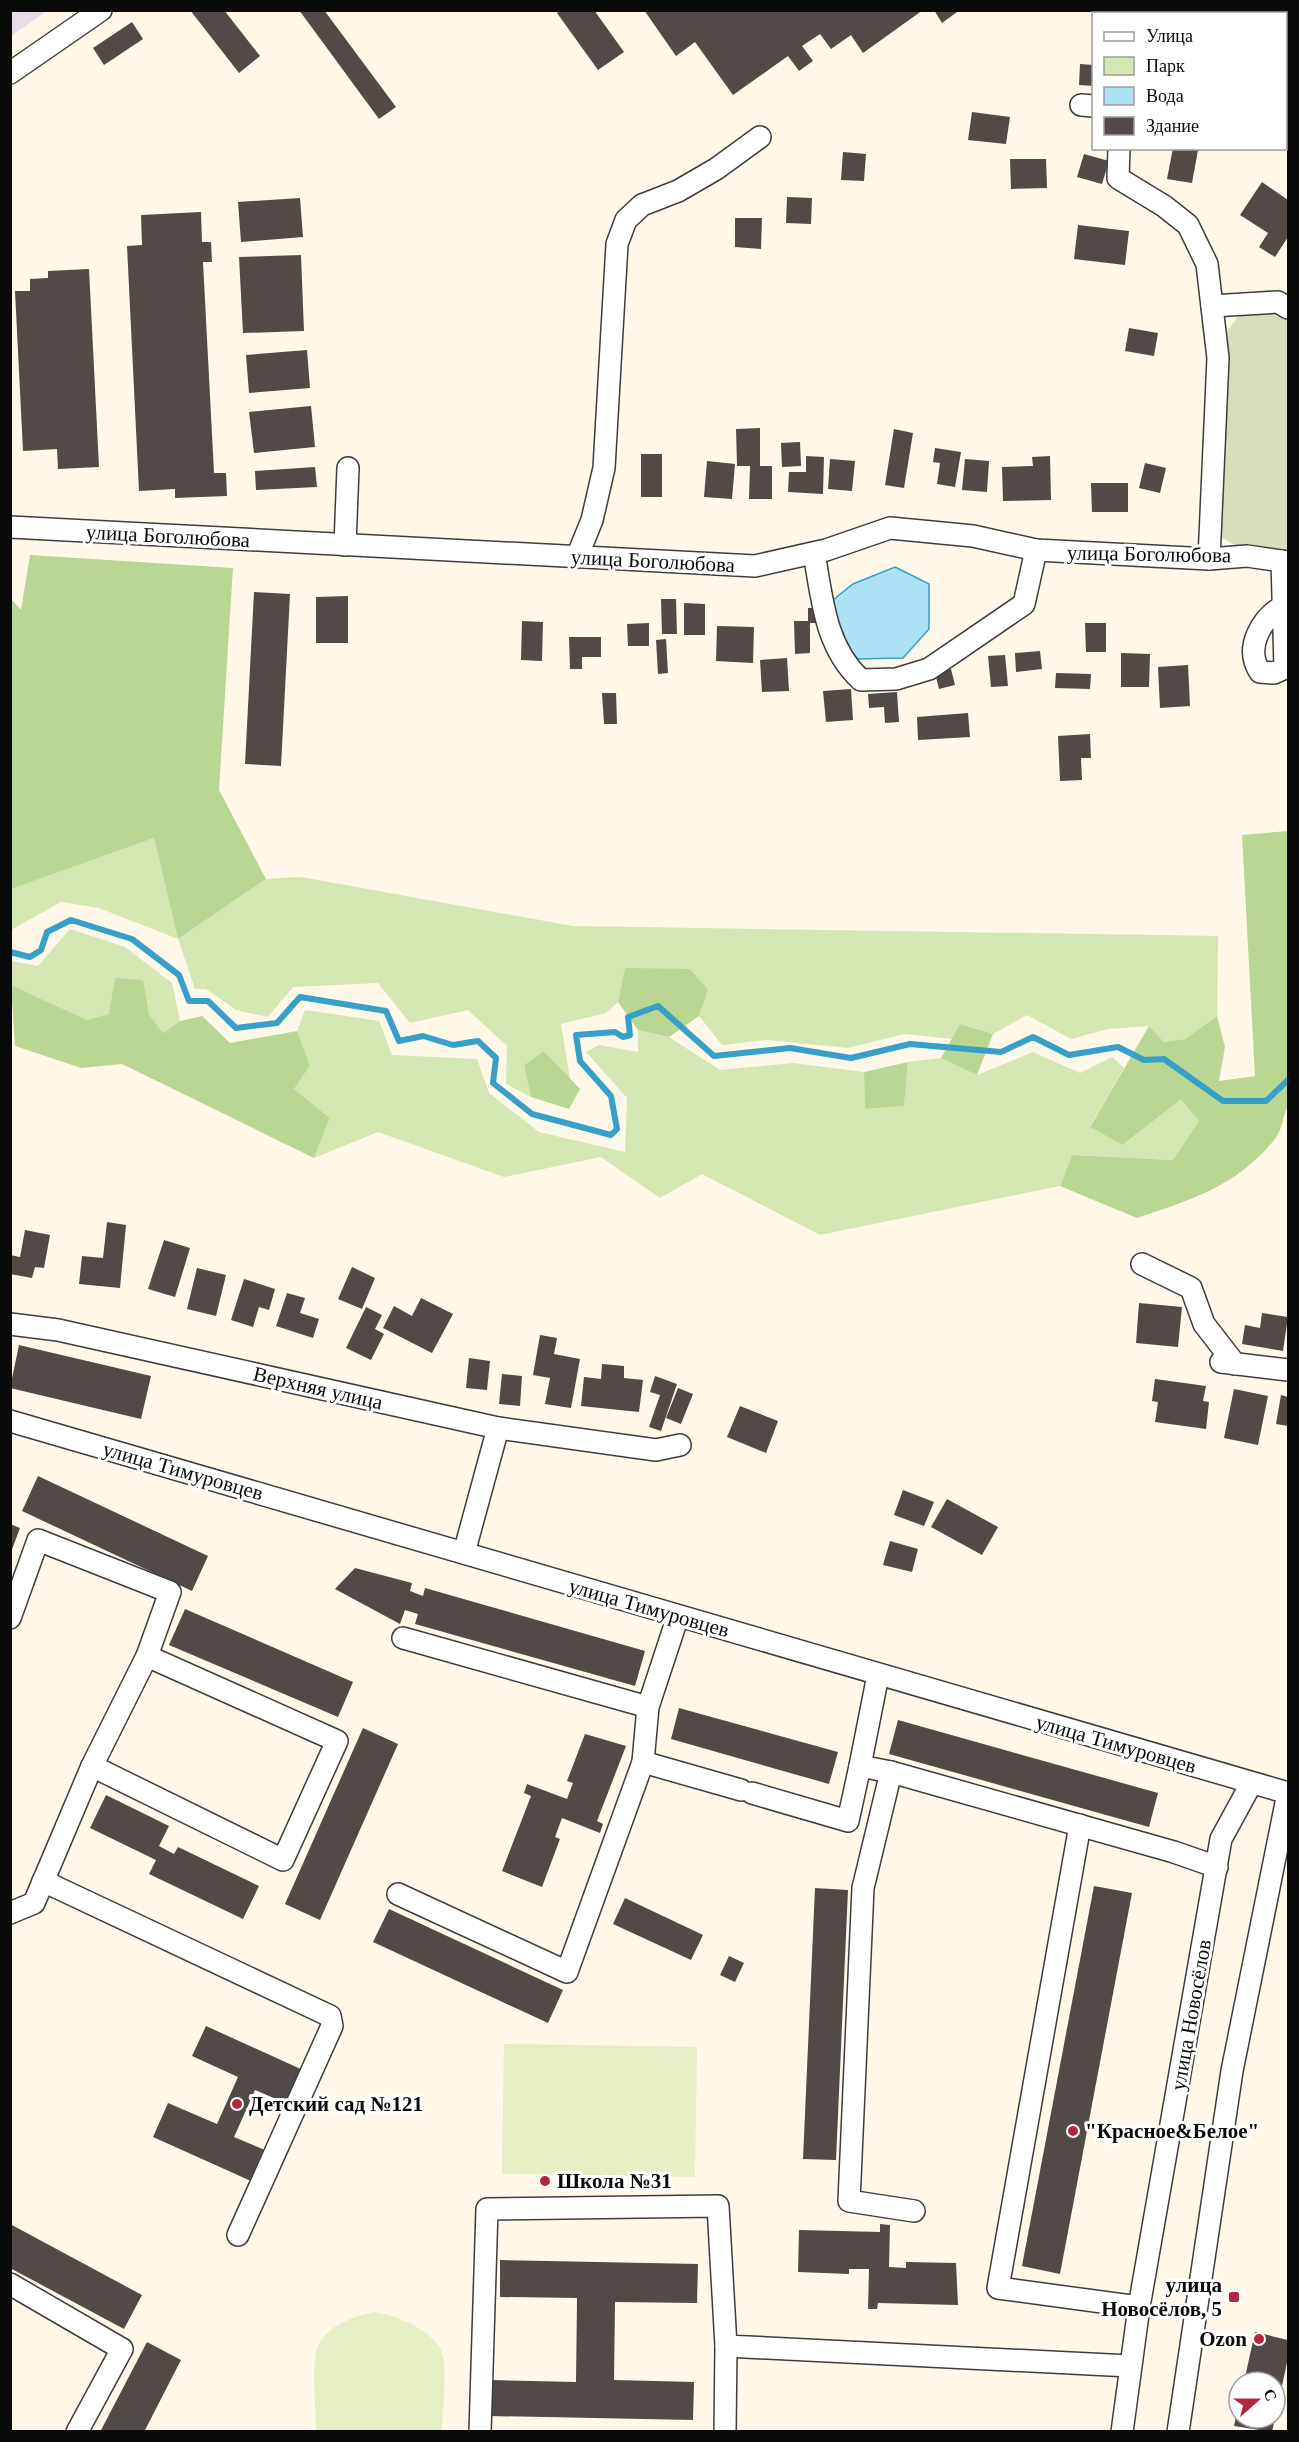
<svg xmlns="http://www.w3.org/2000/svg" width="1299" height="2442" viewBox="0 0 1299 2442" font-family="Georgia,serif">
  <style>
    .industrial { fill: #e7dde9 }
    .green { fill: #d4e7b3 }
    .forest { fill: #b9d793 }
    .cemetery { fill: #d6debb }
    .pitch { fill: #e5eec4 }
    .water { fill: #ade2f4; stroke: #36a0c9; stroke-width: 1.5 }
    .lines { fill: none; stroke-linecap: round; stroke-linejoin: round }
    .stream { stroke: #36a0c9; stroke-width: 6 }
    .building { fill: #524a47 }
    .minor-casing { stroke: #3d3d3d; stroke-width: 24 }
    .minor { stroke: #fff; stroke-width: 21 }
    .poi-dot { fill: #b5263e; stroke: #fff; stroke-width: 2 }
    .labels { text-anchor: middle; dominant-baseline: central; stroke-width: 6; stroke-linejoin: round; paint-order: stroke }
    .street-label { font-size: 21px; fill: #0a0a0a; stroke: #fff }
    .poi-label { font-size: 21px; font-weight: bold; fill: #0a0a0a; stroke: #fff; text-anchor: start }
  </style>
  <rect width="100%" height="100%" fill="#fff7e7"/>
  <polygon class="industrial" points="11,10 47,10 47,11 11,36"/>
  <g class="green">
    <polygon points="154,838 178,939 266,879 301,877 573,926 1218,936 1217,1016 1185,1039 1164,1042 1149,1026 1108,1029 1071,1039 1027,1015 993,1034 960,1024 952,1039 905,1034 848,1048 767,1040 722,1045 699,1016 708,990 625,969 618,1002 606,1013 561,1024 570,1079 544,1051 524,1065 531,1097 506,1084 507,1046 468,1010 410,1023 378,983 293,987 268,1017 236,1010 206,989 195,989 178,939 99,908 61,902 11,930 10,889"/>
    <polygon points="70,929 125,947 172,983 180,1021 163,1033 149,1016 109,1014 87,1020 11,985 11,961 38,966"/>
    <polygon points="305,1010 379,1021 392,1055 477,1059 489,1093 539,1132 625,1152 627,1098 586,1052 599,1045 638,1052 638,1030 669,1037 720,1070 793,1063 864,1072 865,1109 904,1106 908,1062 941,1058 977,1075 1033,1052 1080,1073 1112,1057 1124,1068 1090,1126 1124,1145 1181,1098 1199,1121 1173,1160 1072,1155 1060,1186 820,1235 702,1174 660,1198 601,1157 504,1177 378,1132 314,1158 330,1118 294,1089 310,1066 297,1031"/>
  </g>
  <g class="forest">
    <polygon points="30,555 233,568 219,790 266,879 178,939 154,838 11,889 11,599 21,610"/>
    <path d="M1288,831v275c-5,8 -6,25 -13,33 -39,48 -82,60 -138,79l-77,-32 12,-31 101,5 26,-39 -18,-22 -58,46 -33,-18 59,-101 15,16 21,-3 32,-23 8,31 -6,34 36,-5 -13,-241z"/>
    <polygon points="625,968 690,969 708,990 699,1016 669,1037 638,1030 618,1002"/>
    <polygon points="115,978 143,980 149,1015 163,1033 180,1021 202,1016 230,1043 297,1031 310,1066 294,1089 330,1118 314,1158 122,1064 81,1068 15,1046 11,985 87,1020 109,1014"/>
    <polygon points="960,1024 993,1034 977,1075 941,1058"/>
    <polygon points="544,1051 580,1089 569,1109 531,1097 524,1065"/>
    <polygon points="908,1062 904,1106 865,1109 864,1072"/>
  </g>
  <polygon class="cemetery" points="1273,310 1288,320 1288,553 1237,546 1219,536 1227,332 1239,315"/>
  <g class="pitch">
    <polygon points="504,2044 697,2047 695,2177 502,2174"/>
    <path d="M374,2312c22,3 63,19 69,44 4,17 -1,56 -1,75h-126c0,-21 -4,-59 0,-79 5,-24 37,-36 58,-40z"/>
  </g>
  <polygon class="water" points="895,567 929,584 929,629 903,658 855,659 827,622 833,600 853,584"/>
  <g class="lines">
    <polyline class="stream" points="10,952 30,957 41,950 47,932 71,920 132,939 179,975 189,1001 208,1001 236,1028 277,1023 300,997 386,1011 399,1041 423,1036 453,1045 478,1041 496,1058 493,1083 532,1114 611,1135 617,1129 611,1096 580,1061 576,1035 615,1032 623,1037 630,1035 628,1017 658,1006 714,1056 790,1048 851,1058 910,1044 1001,1052 1033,1037 1069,1055 1118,1047 1144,1060 1164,1059 1223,1101 1266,1101 1288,1080"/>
  </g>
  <g class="building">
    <polygon points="190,10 224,10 260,56 239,73"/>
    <polygon points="299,10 324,10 396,107 379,119"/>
    <polygon points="560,10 594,10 624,52 598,70 557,13"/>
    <polygon points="644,10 923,10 863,53 851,35 831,49 820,34 802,46 813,61 799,71 788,56 733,95 695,42 676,56"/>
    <polygon points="934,10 960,10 942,23"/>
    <polygon points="1123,10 1170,10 1170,11 1124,14"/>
    <rect x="1286" y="13" width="2" height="27"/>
    <polygon points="132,22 143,39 104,65 93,48"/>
    <polygon points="1080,64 1094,65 1094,86 1079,85"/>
    <polygon points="972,112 1010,117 1006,144 968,140"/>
    <polygon points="1173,148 1198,150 1192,183 1167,179"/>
    <polygon points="843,152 866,154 864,181 841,180"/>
    <polygon points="1084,154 1109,161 1102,184 1077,177"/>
    <polygon points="1010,159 1046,159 1047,188 1011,189"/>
    <polygon points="1262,182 1288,200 1288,237 1275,257 1259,247 1268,233 1240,215"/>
    <polygon points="787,197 812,198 811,224 786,223"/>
    <polygon points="300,198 303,237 241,242 238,202"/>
    <polygon points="201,212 202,242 211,242 212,262 203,262 214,473 226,473 227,496 175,498 175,489 139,491 127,246 142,245 141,215"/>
    <polygon points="735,218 762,218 761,249 735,247"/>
    <polygon points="1078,225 1129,231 1125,265 1074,259"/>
    <polygon points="301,255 304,331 243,333 239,257"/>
    <polygon points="89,269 99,467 58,469 57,449 23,451 15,291 30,291 30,279 48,278 48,271"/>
    <polygon points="1129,328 1158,333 1154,356 1125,351"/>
    <polygon points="307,350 310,388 249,393 246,355"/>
    <polygon points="311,406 315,447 254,453 249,412"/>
    <polygon points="760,428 760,466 772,466 772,499 749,499 750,466 737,466 736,429"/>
    <polygon points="894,429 913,433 904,488 885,485"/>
    <polygon points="800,442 801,466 782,467 781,443"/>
    <polygon points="935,448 961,452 955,487 937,484 940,463 933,462"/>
    <rect x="641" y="454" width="21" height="43"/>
    <polygon points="806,456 824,457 823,494 788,492 789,472 806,472"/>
    <polygon points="1050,456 1051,500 1003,501 1002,467 1033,466 1032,457"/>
    <polygon points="830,459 855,461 852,491 828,489"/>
    <polygon points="965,459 989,461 987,492 962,490"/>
    <polygon points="707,461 735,464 732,499 704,497"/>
    <polygon points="1145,463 1166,468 1160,493 1139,488"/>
    <polygon points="315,467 317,487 256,490 255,471"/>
    <polygon points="1091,483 1128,483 1128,512 1092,512"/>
    <polygon points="254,592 290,594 281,766 245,764"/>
    <polygon points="348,596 348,643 316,643 316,597"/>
    <polygon points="661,599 676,599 677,634 662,634"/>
    <polygon points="684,603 705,604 705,635 684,635"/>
    <polygon points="808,608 818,608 819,623 810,623 810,653 795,654 794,621 808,621"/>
    <polygon points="522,621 543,622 542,661 521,660"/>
    <polygon points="649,623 649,646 628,646 627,624"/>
    <polygon points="1085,623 1106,623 1106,652 1086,652"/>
    <polygon points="717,626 754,627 753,663 716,661"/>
    <polygon points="569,637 601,637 601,657 582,657 582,669 570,669"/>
    <polygon points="666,639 668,673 658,674 656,640"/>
    <polygon points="1040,651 1042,669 1016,672 1015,653"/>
    <polygon points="1121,653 1150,654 1149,687 1121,687"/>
    <polygon points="1005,655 1008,686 991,687 988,656"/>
    <polygon points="787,658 789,691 762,692 760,660"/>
    <polygon points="1188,665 1190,706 1160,708 1158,667"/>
    <polygon points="951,669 955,685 939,689 935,673"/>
    <polygon points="1056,673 1091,674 1090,689 1055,688"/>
    <polygon points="851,689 853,720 826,722 823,691"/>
    <polygon points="897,692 899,722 885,723 884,707 869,708 868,694"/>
    <polygon points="602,693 616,693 617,724 604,724"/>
    <polygon points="968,713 970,737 918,740 917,717"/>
    <polygon points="1090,734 1091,758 1081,758 1082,780 1060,781 1058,736"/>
    <polygon points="107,1222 126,1225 120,1288 79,1284 82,1256 103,1258"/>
    <polygon points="25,1230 50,1235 44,1268 35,1267 32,1278 10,1274 10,1255 20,1257"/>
    <polygon points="164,1240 190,1248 175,1297 148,1289"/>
    <polygon points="352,1267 375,1278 362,1309 338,1299"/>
    <polygon points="197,1268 226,1275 216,1316 187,1309"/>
    <polygon points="244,1279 275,1289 269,1310 259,1307 253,1327 231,1320"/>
    <polygon points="287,1293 305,1298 300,1313 319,1319 313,1338 276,1326"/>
    <polygon points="421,1298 453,1314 432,1353 383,1328 394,1306 412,1316"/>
    <polygon points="1139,1303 1182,1307 1178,1347 1136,1343"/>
    <polygon points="366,1307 382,1315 375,1329 384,1334 371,1360 346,1348"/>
    <polygon points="1262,1313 1288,1317 1283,1351 1242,1344 1245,1325 1260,1328"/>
    <polygon points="540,1335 557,1338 554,1354 580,1359 571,1408 545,1404 550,1378 533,1375"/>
    <polygon points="19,1345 151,1376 141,1419 10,1388"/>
    <polygon points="469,1358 490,1361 487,1390 466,1388"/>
    <polygon points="602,1364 624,1366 624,1378 643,1380 639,1412 581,1406 584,1377 601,1379"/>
    <polygon points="502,1374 522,1376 520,1406 499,1404"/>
    <polygon points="655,1376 677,1384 661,1431 649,1427 660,1395 650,1392"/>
    <polygon points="1155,1379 1206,1386 1203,1401 1209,1402 1206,1429 1155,1422 1158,1402 1152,1401"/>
    <polygon points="678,1388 693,1394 681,1424 666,1418"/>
    <polygon points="1234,1389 1268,1396 1258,1445 1224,1438"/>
    <polygon points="1281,1395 1288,1397 1288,1426 1276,1424"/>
    <polygon points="740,1406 778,1421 766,1453 727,1437"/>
    <polygon points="38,1476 208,1556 192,1591 22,1511"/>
    <polygon points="903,1490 934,1502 924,1526 894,1515"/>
    <polygon points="947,1499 998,1527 982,1555 931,1527"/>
    <polygon points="10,1524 20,1528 11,1552 10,1552"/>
    <polygon points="890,1541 918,1549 912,1572 883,1565"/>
    <polygon points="355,1568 412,1583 410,1591 423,1596 425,1588 645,1651 635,1686 415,1624 418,1614 405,1610 400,1624 335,1589"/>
    <polygon points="185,1609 353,1682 338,1717 169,1645"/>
    <polygon points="679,1708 838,1752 829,1784 671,1739"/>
    <polygon points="898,1720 1158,1793 1149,1827 889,1754"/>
    <polygon points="363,1728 398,1744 320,1920 285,1904"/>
    <polygon points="585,1734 626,1746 597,1821 603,1824 600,1833 562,1818 555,1837 560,1839 542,1887 502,1871 531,1796 524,1793 527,1784 567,1799 573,1783 567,1781"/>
    <polygon points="106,1795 169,1826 159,1846 174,1854 178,1847 259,1886 243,1919 149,1874 156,1860 90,1828"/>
    <polygon points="1094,1886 1132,1893 1060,2274 1022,2266"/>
    <polygon points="815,1888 848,1890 836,2160 803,2159"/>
    <polygon points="625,1898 703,1935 691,1960 613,1924"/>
    <polygon points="389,1909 563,1990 548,2023 373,1942"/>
    <polygon points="729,1956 744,1963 735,1982 720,1975"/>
    <polygon points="206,2026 305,2071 290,2105 255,2090 234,2137 265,2150 251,2181 153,2137 168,2103 217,2124 238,2077 192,2056"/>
    <polygon points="10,2224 142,2295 124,2329 10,2268"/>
    <polygon points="880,2224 890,2225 889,2267 906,2268 906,2262 956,2263 958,2305 878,2303 877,2309 868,2309 869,2269 849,2269 849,2274 798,2272 799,2230 880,2232"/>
    <polygon points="500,2260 698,2264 697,2303 615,2302 614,2380 694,2382 693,2420 489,2416 490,2380 576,2382 577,2298 500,2297"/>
    <polygon points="1255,2332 1288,2340 1288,2358 1276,2414 1275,2382 1244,2382"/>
    <polygon points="147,2342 181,2360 144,2432 100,2432"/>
    <polygon points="1238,2408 1239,2418 1275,2418 1272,2432 1234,2426"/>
  </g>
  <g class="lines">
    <defs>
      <g id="minor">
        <polyline points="1242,10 1243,14"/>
        <polyline points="1214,14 1225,10"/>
        <polyline points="10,73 101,10"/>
        <polyline points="1081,105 1094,106"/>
        <polyline points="1119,148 1118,178 1164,206 1188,225 1207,264 1218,358 1209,559"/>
        <polyline points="1212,306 1278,302 1288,308"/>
        <polyline points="10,527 755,566 826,550 890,528 973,536 1036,550 1209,559 1247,556 1288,562"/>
        <polyline points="345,545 348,468"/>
        <path d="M814,553c8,45 11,94 47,127l35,-1 33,-10 95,-65 12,-54"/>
        <polyline points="577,557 592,520 604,468 617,244 626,220 642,205 678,191 716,169 760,137"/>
        <path d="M1282,561l3,107 -11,5 -14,-1c-16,-24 1,-53 23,-66"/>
        <polyline points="1142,1264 1191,1288 1204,1324 1235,1364"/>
        <polyline points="10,1324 58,1330 498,1428 464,1553"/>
        <polyline points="1221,1362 1288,1370"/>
        <polyline points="10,1421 1288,1793"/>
        <polyline points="498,1428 656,1450 680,1445"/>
        <polyline points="10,1618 38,1540 170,1592 147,1656 92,1766 34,1903 10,1913"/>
        <polyline points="403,1638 648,1707 678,1616"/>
        <polyline points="878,1675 860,1766 891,1772 863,1888 849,2201 914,2211"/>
        <polyline points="648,1707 643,1762 741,1790"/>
        <polyline points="92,1766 283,1860 337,1741 147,1656"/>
        <polyline points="891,1772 1174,1852 1217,1867"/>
        <polyline points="752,1793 848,1821 860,1766"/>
        <polyline points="1080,1825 998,2288 1139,2307"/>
        <polyline points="43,1881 330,2016 332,2026 238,2235"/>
        <polyline points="398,1894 567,1972 643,1762"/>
        <polyline points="10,2284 122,2349 77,2432"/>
        <polyline points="480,2432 487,2209 718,2206 726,2346 1130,2366"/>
        <polyline points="725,2432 726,2346"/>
        <polyline points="1122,2432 1139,2307 1221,1839 1251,1784"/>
        <polyline points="1178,2432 1232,2071 1288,1793"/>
      </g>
    </defs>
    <use href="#minor" class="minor-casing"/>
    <use href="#minor" class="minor"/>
  </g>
  <g class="poi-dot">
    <circle cx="237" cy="2104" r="6"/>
    <circle cx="1073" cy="2131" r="6"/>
    <circle cx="545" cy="2181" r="6"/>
    <rect x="1228" y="2291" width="12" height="12" rx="3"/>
    <circle cx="1259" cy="2339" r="6"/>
  </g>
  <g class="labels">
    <g class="street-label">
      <text transform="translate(168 536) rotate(3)">улица Боголюбова</text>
      <text transform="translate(1149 554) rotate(1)">улица Боголюбова</text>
      <text transform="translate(653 561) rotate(3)">улица Боголюбова</text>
      <text transform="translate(318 1388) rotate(13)">Верхняя улица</text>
      <text transform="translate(183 1471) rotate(16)">улица Тимуровцев</text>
      <text transform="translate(649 1608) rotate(16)">улица Тимуровцев</text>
      <text transform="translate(1116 1744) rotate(16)">улица Тимуровцев</text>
      <text transform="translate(1191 2015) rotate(-80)">улица Новосёлов</text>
    </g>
    <g class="poi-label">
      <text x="249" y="2104">Детский сад №121</text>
      <text x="1085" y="2131">"Красное&amp;Белое"</text>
      <text x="557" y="2181">Школа №31</text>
      <text x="1222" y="2285" text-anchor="end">улица<tspan x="1222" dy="24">Новосёлов, 5</tspan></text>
      <text x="1247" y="2339" text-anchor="end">Ozon</text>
    </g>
  </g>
  <rect width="1299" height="2442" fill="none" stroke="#0a0a0a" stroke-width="24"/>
  <rect x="1092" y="12" width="195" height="138" fill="#ffffff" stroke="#9d9d9d" stroke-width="1.5"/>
  <rect x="1104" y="32" width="30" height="9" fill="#ffffff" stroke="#9d9d9d" stroke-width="1.5"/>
  <text x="1146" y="42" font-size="18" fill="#0a0a0a">Улица</text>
  <rect x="1104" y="57" width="30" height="18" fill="#d4e7b3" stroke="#9d9d9d" stroke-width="1.5"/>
  <text x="1146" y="72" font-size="18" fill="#0a0a0a">Парк</text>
  <rect x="1104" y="87" width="30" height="18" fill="#ade2f4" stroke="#9d9d9d" stroke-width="1.5"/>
  <text x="1146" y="102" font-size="18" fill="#0a0a0a">Вода</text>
  <rect x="1104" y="117" width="30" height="18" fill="#524a47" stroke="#9d9d9d" stroke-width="1.5"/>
  <text x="1146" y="132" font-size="18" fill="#0a0a0a">Здание</text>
  <g transform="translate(1257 2400) rotate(69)"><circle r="28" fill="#ffffff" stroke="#9d9d9d" stroke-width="1.5"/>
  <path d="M0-4.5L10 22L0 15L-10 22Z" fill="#b5263e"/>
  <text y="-9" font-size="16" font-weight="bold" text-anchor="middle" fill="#0a0a0a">С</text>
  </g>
</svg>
